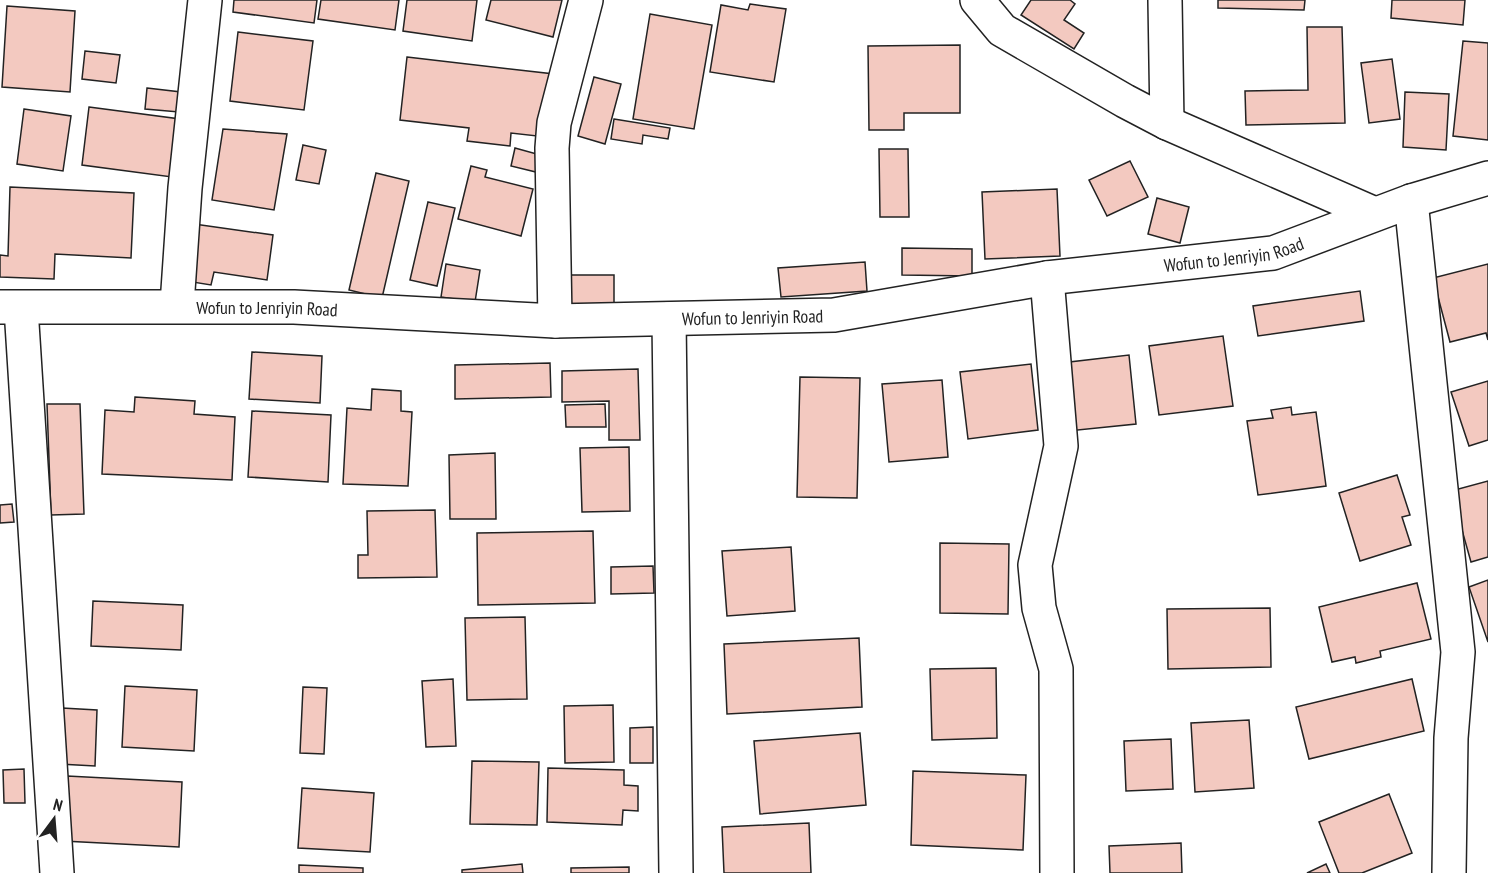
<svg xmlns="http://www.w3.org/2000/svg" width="1488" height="873" viewBox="0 0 1488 873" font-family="'PT Sans Narrow',sans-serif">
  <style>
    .building { fill: #f3c9c0; stroke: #222; stroke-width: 1.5 }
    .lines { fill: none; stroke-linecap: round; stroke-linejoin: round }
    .minor-casing { stroke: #222; stroke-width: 36 }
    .tertiary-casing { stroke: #222; stroke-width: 36 }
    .minor { stroke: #fff; stroke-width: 33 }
    .tertiary { stroke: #fff; stroke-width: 33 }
    .labels { text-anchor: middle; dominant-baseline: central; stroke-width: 4.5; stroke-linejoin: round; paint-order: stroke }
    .street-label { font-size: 18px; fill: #222; stroke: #fff }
  </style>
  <rect width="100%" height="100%" fill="#fff"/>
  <g class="building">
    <polygon points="234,0 317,0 314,23 233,12"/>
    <polygon points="321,0 399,0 395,30 318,19"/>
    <polygon points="407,0 477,0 472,41 403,31"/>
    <polygon points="491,0 562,0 553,37 486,20"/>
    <polygon points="1031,0 1070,0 1075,4 1064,20 1084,33 1074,49 1021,15"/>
    <polygon points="1218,0 1305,0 1304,10 1218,8"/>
    <polygon points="1392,0 1465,0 1463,25 1391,18"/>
    <polygon points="750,4 786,9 774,82 710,72 721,5 748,10"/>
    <polygon points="7,6 75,11 70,92 2,87"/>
    <polygon points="650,14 712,25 694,129 633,119"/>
    <polygon points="1307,27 1342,27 1345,123 1246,125 1245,91 1308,90"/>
    <polygon points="238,32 313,41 304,110 230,101"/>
    <polygon points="1463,41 1488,43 1488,140 1453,136"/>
    <polygon points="960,45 960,113 904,113 904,130 869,130 868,46"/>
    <polygon points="85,51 120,55 116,83 82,79"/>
    <polygon points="407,57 554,74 546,137 511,133 510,146 467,141 469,128 400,120"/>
    <polygon points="1392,59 1400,119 1369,123 1361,63"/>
    <polygon points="594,77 621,84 605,144 578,136"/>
    <polygon points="147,88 181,92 179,112 145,109"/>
    <polygon points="1405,92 1449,94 1446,150 1403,147"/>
    <polygon points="89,107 180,119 172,177 82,165"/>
    <polygon points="24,109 71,116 63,171 17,164"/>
    <polygon points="614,119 670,128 668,139 643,135 642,144 611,139"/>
    <polygon points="223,129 287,134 274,210 212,200"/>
    <polygon points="303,145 326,150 319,184 296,180"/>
    <polygon points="515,148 544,156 540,173 511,166"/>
    <polygon points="879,149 908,149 909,217 880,217"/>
    <polygon points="1130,161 1148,197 1107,216 1089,180"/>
    <polygon points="471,166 487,170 485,177 533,189 521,236 458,219"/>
    <polygon points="376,173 409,181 382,298 349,290"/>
    <polygon points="10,187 134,193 131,258 55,254 54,279 0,277 0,255 8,256"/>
    <polygon points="1057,189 1060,256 985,259 982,192"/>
    <polygon points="1157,198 1189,207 1180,243 1148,234"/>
    <polygon points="428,202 455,208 437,286 410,280"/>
    <polygon points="194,224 273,235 267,280 214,272 211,285 186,281"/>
    <polygon points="902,248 972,249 972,276 902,275"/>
    <polygon points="865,262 867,291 781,297 778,268"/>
    <polygon points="446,264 480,270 475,302 441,297"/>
    <polygon points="1488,264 1488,340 1486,333 1450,342 1433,278"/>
    <polygon points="565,275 614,275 614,306 565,307"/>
    <polygon points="1360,291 1364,321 1258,336 1253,306"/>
    <polygon points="1223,336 1233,406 1159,415 1149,346"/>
    <polygon points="252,352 322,356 320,403 249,399"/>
    <polygon points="1129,355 1136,424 1068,431 1061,363"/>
    <polygon points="550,363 551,397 455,399 455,365"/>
    <polygon points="1031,364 1038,430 968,439 960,372"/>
    <polygon points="638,369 640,440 609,440 609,401 562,402 562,371"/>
    <polygon points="800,377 860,378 857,498 797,497"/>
    <polygon points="942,380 948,457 889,462 882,384"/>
    <polygon points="1488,381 1488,440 1469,446 1451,392"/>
    <polygon points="372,389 401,391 401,411 412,412 408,486 343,484 347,408 371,410"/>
    <polygon points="135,397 195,401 194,414 235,417 232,480 102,474 105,410 134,412"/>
    <polygon points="47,404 80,404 84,514 51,515"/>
    <polygon points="605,404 606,427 566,427 565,405"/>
    <polygon points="1291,407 1292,415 1316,412 1326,486 1258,495 1247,421 1273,418 1271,410"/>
    <polygon points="252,411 331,415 328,482 248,477"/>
    <polygon points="629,447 630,511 582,512 580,448"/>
    <polygon points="495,453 496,519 450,519 449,455"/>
    <polygon points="1397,475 1410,515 1402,517 1411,545 1360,561 1339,493"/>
    <polygon points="1488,481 1488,557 1471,562 1451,491"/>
    <polygon points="12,504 14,522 0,523 0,505"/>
    <polygon points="435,510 437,577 358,578 358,555 368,555 367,511"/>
    <polygon points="593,531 595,603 478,605 477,533"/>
    <polygon points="940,543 1009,544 1008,614 940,613"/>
    <polygon points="791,547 795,611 727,616 722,551"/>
    <polygon points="653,566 654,593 611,594 611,567"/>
    <polygon points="1488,580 1488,642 1469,587"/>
    <polygon points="1417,583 1431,639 1380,651 1381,657 1356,663 1355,657 1332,662 1319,607"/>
    <polygon points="93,601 183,605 181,650 91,646"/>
    <polygon points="1270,608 1271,667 1168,669 1167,609"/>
    <polygon points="525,617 527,699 467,700 465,618"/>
    <polygon points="859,638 862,707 727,714 724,644"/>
    <polygon points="996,668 997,738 932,740 930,669"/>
    <polygon points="453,679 456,746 426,747 422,681"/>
    <polygon points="1412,679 1424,731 1309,759 1296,707"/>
    <polygon points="125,686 197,690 194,751 122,747"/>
    <polygon points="303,687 327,688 324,754 300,753"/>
    <polygon points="613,705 614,762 565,763 564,706"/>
    <polygon points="62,708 97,710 95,766 59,764"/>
    <polygon points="1249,720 1254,788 1195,792 1191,723"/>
    <polygon points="653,727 653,763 630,763 630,728"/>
    <polygon points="860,733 866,805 760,814 754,741"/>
    <polygon points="1171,739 1173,789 1126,791 1124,741"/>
    <polygon points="472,761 539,762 537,825 470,824"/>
    <polygon points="548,768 624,770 624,785 638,786 638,811 623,810 622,825 547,822"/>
    <polygon points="24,769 25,803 4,803 3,770"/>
    <polygon points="913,771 1026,775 1023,850 911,845"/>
    <polygon points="67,776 182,782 179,847 63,841"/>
    <polygon points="302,788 374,793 370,852 298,848"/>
    <polygon points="1389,794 1412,853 1362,873 1339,873 1319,822"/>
    <polygon points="809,823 811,873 724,873 722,827"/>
    <polygon points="1181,843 1182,873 1110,873 1109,846"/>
    <polygon points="522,864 523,873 462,873 462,870"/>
    <polygon points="1326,864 1330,873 1307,873"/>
    <polygon points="299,865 363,868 363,873 299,873"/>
    <polygon points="629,867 629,873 571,873 571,868"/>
  </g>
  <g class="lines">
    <defs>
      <g id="minor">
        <polyline points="977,0 1002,30 1125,101 1167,123 1375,214"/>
        <polyline points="1165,0 1167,123"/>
        <polyline points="1411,201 1458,652 1451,738 1449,873"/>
        <polyline points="1047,278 1061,446 1035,565 1039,608 1056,669 1057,873"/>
        <polyline points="177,305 185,188 205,0"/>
        <polyline points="21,308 57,873"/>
        <polyline points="669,319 676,873"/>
        <polyline points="555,321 552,148 554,123 586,0"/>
      </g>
      <g id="tertiary">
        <path id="s1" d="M0,307h294l261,14 279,-6 213,-37 226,-25 138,-52 77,-23"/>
      </g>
    </defs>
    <use href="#minor" class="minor-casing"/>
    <use href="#tertiary" class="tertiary-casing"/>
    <use href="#minor" class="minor"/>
    <use href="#tertiary" class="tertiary"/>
  </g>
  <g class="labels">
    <g class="street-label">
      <text stroke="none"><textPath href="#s1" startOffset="1239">Wofun to Jenriyin Road</textPath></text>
      <text stroke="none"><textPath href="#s1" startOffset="267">Wofun to Jenriyin Road</textPath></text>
      <text stroke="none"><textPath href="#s1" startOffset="753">Wofun to Jenriyin Road</textPath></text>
    </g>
  </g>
  <g transform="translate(54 819) rotate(16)" stroke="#ffffff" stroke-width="4.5" paint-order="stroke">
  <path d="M0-4.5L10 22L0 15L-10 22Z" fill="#222222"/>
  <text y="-9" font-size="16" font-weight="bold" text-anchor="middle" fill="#222222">N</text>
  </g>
</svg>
